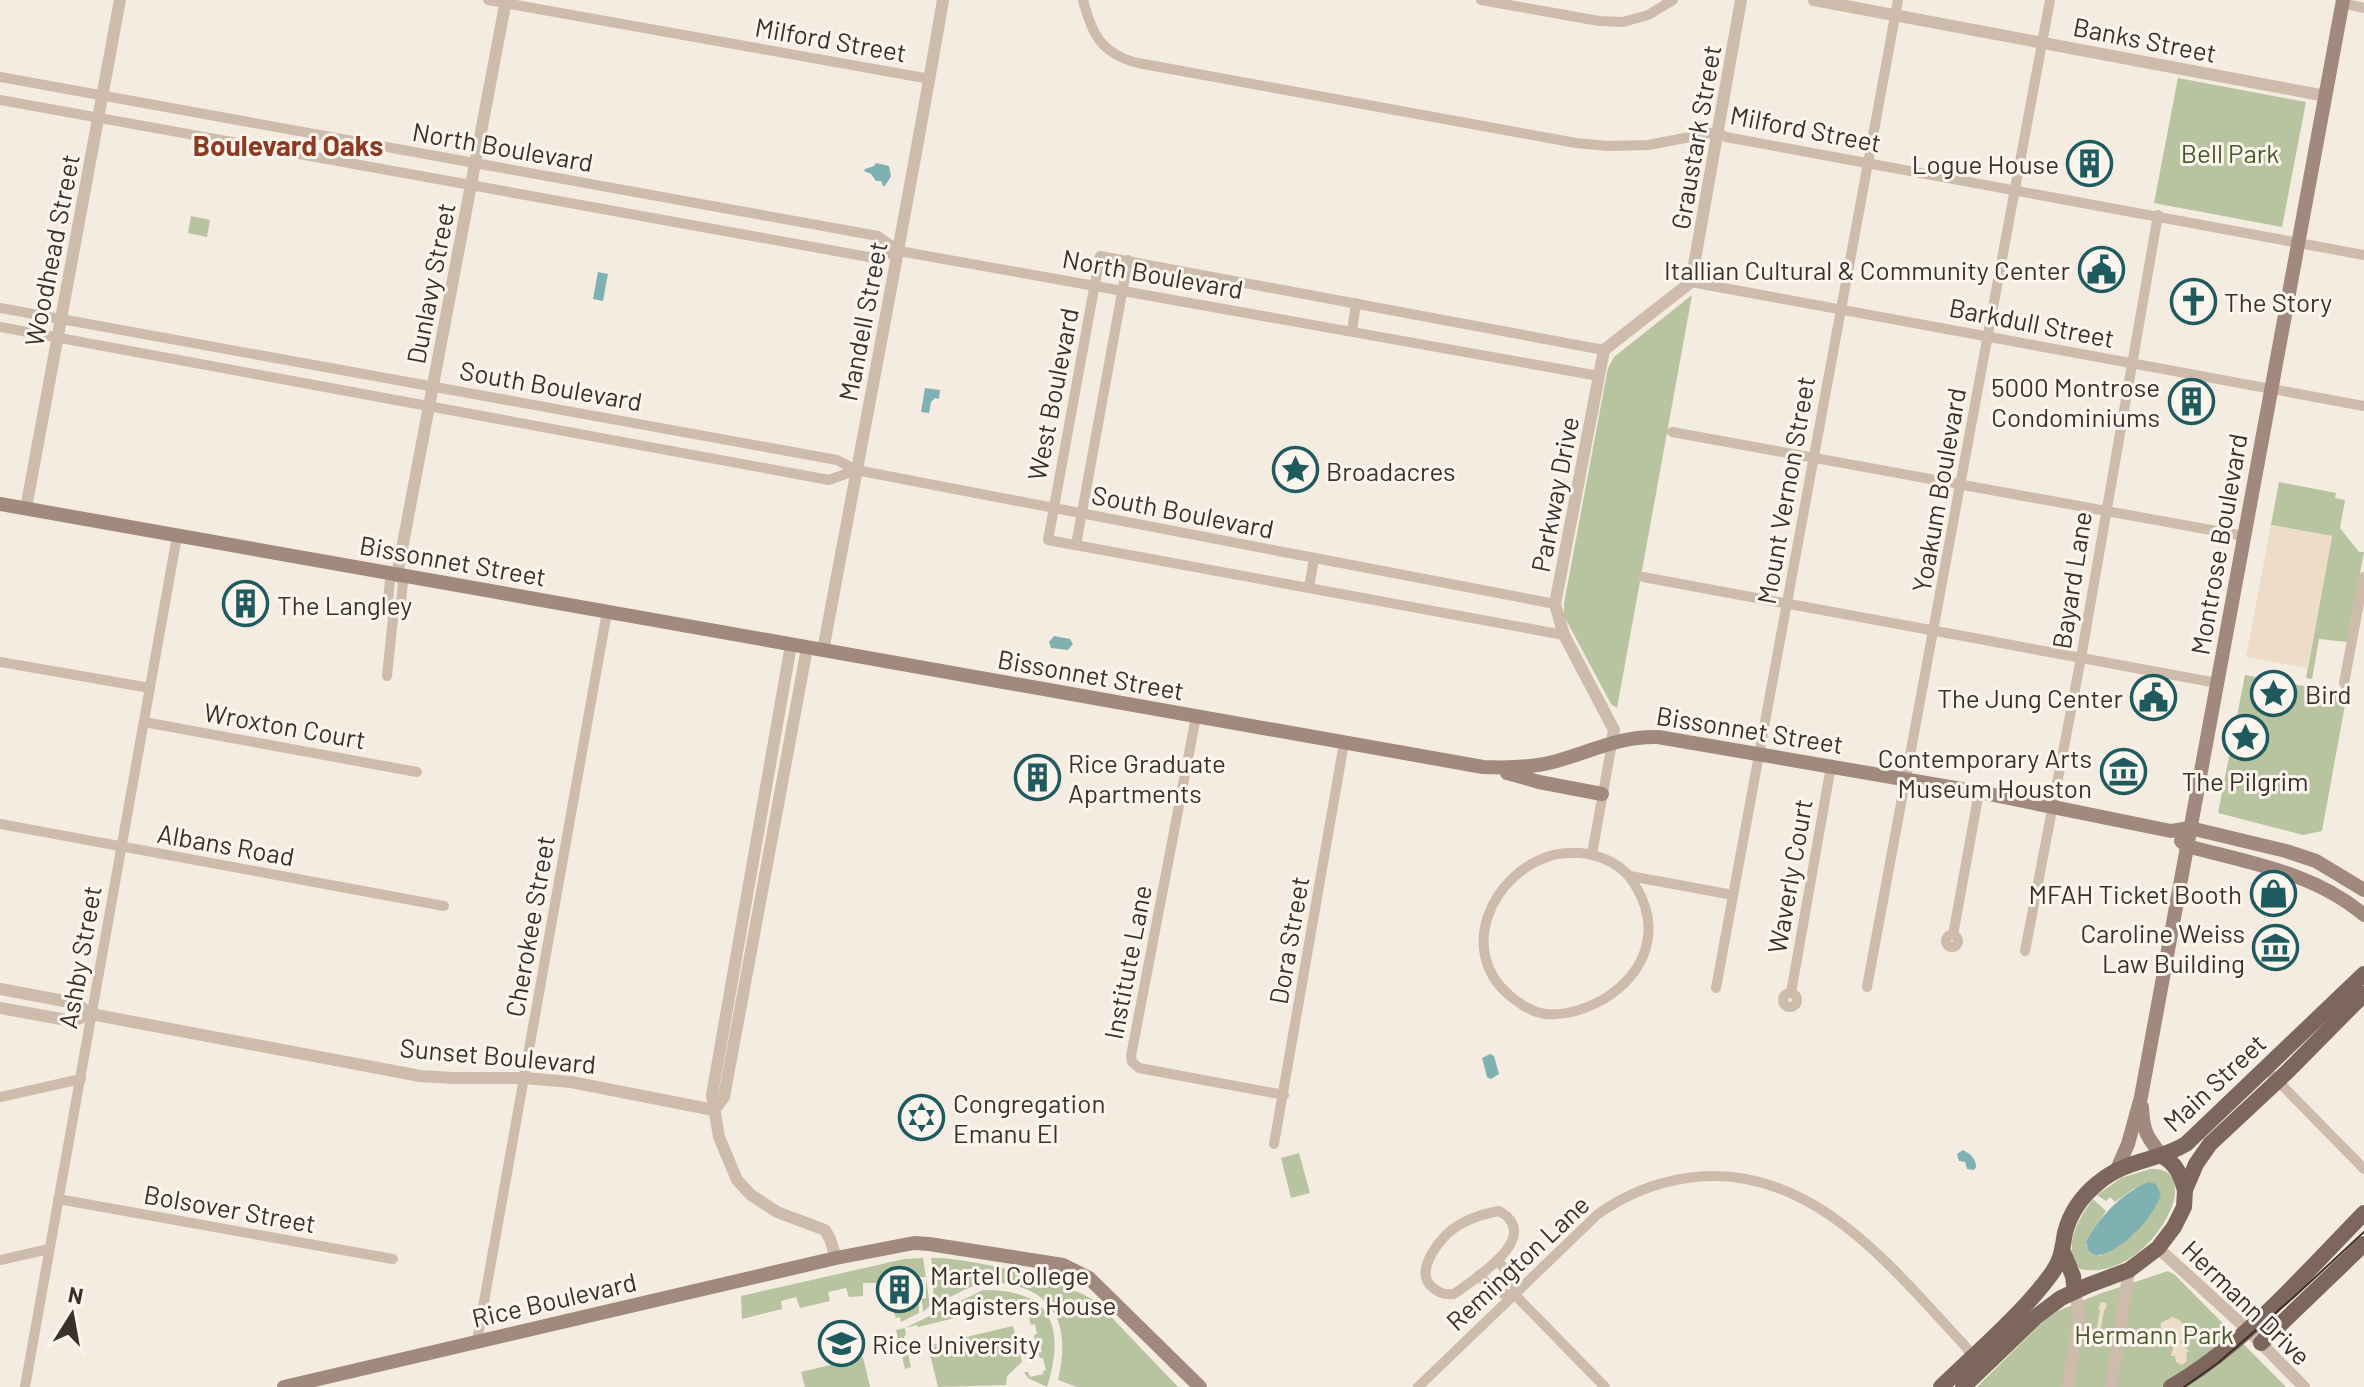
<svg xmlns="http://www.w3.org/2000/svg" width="2364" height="1387" viewBox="0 0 2364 1387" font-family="Barlow,sans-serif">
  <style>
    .green { fill: #b8c4a0 }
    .plaza { fill: #ecdcc8 }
    .water { fill: #7fb0b2 }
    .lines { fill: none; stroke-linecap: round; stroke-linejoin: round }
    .minor { stroke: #cdbbac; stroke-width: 10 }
    .tertiary { stroke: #cdbbac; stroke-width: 12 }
    .secondary { stroke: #a18a7d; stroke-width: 14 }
    .primary { stroke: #7d675c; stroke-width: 16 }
    .tram { stroke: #3b302b; stroke-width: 2 }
    .labels { text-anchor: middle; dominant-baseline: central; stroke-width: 6; stroke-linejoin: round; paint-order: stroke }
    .street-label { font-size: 26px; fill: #3b302b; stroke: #fbf5ee }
    .park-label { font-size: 26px; fill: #4a5a2e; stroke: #fbf5ee }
    .poi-label { font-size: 26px; fill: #3b302b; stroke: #fbf5ee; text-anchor: start }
    .neighbourhood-label { font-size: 28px; font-weight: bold; fill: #8c3b22; stroke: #fbf5ee }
  </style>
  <rect width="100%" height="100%" fill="#f4ebe1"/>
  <g class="green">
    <polygon points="2178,78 2306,102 2282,227 2154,203"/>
    <polygon points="191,216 210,220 207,237 188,233"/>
    <polygon points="1692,295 1617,708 1611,704 1564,616 1564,603 1608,368 1614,357"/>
    <polygon points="2279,482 2336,493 2335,498 2345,500 2340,528 2359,552 2364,552 2347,642 2319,639 2312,679 2306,678 2332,536 2271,525"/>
    <polygon points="2245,675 2347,694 2322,831 2303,835 2218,813"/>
    <polygon points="1299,1153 1310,1193 1291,1198 1281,1158"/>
    <path d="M2150,1169c62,-4 -2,115 -70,100 -19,-21 -1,-51 13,-70l13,12 -20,31v4l14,10 34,-22 18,-22 -17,-24 -20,14 -5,-5 -4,4 -9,-6 24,-17z"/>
    <polygon points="923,1258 930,1306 923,1312 922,1299 926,1298 926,1277 886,1277 885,1283 863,1283 863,1296 849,1297 846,1288 828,1292 830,1301 800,1308 796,1297 781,1301 782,1309 742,1319 741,1296 904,1259"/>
    <path d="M931,1258c39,-1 136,23 167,45l80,84h-101l-19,-7c10,-42 5,-81 -41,-94 -11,-3 -26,-5 -37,-2 -15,4 -31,14 -45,21 -3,-15 -1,-31 -4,-47z"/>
    <polygon points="2168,1271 2175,1275 2286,1387 1977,1387 2046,1319 2058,1311 2099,1294"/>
    <path d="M983,1290c68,-1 83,36 64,97l-19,-9 -4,-6h4l2,5 13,-3v-3l3,-1 -3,-12h-3l-2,-5 4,-1 -3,-12 -4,1 -1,-6 3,-1 -2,-10 -4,1 -2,-7 4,-2 -2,-10h-3l-2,-7 -14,3v2l-94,23 -1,-2 -12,3 1,7 -2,1 7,31 -6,2 -9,-39 9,-2z"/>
    <polygon points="912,1299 919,1299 919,1313 901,1322 900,1317 896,1318 890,1303"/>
    <polygon points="1013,1326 1022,1362 1007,1376 1006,1385 938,1387 928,1346"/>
    <polygon points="863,1357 870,1387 805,1387 801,1372"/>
  </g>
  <g class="plaza">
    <polygon points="2271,525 2332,536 2308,668 2246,657"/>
    <polygon points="2101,1302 2106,1303 2107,1306 2104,1311 2100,1333 2110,1337 2109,1342 2103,1341 2099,1344 2085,1337 2085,1333 2096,1332 2100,1310 2098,1309"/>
    <polygon points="2172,1317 2180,1320 2185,1327 2184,1336 2180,1342 2189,1351 2186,1353 2187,1361 2182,1365 2176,1362 2175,1356 2171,1356 2174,1344 2165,1342 2160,1336 2161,1323"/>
  </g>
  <g class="water">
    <polygon points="876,163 889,166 891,176 885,186 883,186 881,181 876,181 871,174 864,171 865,169 874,166"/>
    <polygon points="598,272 608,274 603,301 593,299"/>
    <polygon points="925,388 940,390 939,399 935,398 931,402 929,413 921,412"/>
    <polygon points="1054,636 1070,639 1073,644 1068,650 1051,648 1049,642"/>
    <polygon points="1490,1054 1494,1056 1499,1074 1491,1079 1487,1077 1482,1058"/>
    <path d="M1963,1150c7,4 13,8 13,17l-2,3 -7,-1 -2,-7 -6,-1 -2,-7z"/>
    <path d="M2148,1182l8,2 5,11c-4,10 -10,20 -17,28 -10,13 -53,52 -58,19 16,-28 33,-46 62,-60z"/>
  </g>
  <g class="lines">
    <g class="minor">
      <polyline points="488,0 930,79"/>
      <path d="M1083,0c9,35 19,54 55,63l438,80 32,3 40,-1 69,-13 9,5 638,118"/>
      <polyline points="1481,0 1599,21 1623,22 1648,15 1673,0"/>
      <polyline points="2342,3 2364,8"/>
      <polyline points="0,77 878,236 899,251"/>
      <polyline points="0,100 874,258 899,251 1599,376"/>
      <polyline points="1691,282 2364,406"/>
      <polyline points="0,308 837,460 856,470 1555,604"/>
      <polyline points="0,327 829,480 856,470"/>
      <polyline points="1352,331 1356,303"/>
      <polyline points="1672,432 2244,536"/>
      <polyline points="1076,545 1128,260"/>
      <polyline points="1643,577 2217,683"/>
      <polyline points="1309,588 1314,558"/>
      <polyline points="1564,635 1048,540 1100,256 1604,350"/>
      <polyline points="0,662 150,688"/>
      <polyline points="387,676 394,608 401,602 403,582 397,575 390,580 388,601 394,608"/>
      <polyline points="2344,683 2364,577"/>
      <polyline points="1196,717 1131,1056 1132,1062 1139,1068 1284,1095"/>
      <polyline points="144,722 417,772"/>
      <polyline points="0,824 444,906"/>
      <path d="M1580,853c22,2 44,12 55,32 27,44 12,87 -31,114 -18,10 -37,17 -58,15 -15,-2 -26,-10 -37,-19 -52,-45 -17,-121 41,-139 9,-4 20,-3 30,-3z"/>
      <polyline points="1592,854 1612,743"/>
      <polyline points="1630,876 1733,895"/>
      <circle cx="1952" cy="941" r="6"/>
      <polyline points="1953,935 1979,792"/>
      <polyline points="2025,951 2081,658 2158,215"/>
      <polyline points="1867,987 2050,0"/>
      <polyline points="1716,988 1898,0"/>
      <circle cx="1790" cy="1000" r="7"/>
      <polyline points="1791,993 1831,766"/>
      <polyline points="2265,1068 2364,1169"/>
      <polyline points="0,1097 81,1079"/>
      <polyline points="1274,1144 1344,743"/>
      <polyline points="58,1199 393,1259"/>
      <path d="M1499,1211c45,25 -23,67 -45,83 -8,1 -16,-1 -22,-7 -17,-15 4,-42 16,-54 14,-12 33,-19 51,-22z"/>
      <polyline points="0,1260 49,1249"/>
      <polyline points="1497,1260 1515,1281 1515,1295"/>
      <path d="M1479,1275c11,13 19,20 36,20"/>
      <polyline points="1515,1295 1605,1387"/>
      <polyline points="477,1341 607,612"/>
      <polyline points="25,1387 177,536"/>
      <path d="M1418,1387l180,-173c27,-19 55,-31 89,-36 123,-18 204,89 279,169l6,9"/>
    </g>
    <g class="tertiary">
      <polyline points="1814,0 2326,96"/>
      <polyline points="26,508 120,0"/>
      <polyline points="397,575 506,0"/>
      <polyline points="791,645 712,1095 719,1137 737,1180 751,1195 777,1212 825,1230 830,1239 836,1258"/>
      <path d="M823,651c40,-217 83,-434 120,-651"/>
      <polyline points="1612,743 1614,730 1564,635 1555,604 1604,350 1691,282 1741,0"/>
      <polyline points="0,989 75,1003 91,1014 420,1076 453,1078 524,1078 571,1082 714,1110"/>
      <polyline points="0,1008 72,1021 91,1014"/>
      <polyline points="714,1110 724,1097 807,648"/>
      <polyline points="2158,1248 2247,1329 2304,1387"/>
      <polyline points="2068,1387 2079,1316 2075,1291"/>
      <polyline points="2111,1387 2129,1270"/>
    </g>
    <g class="secondary">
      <path d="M0,504l1483,263c24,1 47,1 70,-5 37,-10 66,-26 105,-25l321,55 192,39 19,-3 96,23 30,10 48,29"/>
      <polyline points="1507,773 1539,782 1602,794"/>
      <path d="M2181,841l6,5c62,17 126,26 177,69"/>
      <path d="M2142,1107c1,25 5,30 20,49"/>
      <polyline points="2117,1169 2128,1144 2141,1097 2343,0"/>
      <polyline points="284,1387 836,1258 914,1243 929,1244 1063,1265 1089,1278 1200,1387"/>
    </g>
    <g class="primary">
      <path d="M2162,1156c14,7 19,20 23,34"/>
      <polyline points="2063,1252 2073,1276 2075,1291"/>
      <polyline points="2261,1343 2364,1244"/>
      <path d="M1941,1387c35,-34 83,-75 111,-114 10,-14 10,-24 13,-40 5,-20 17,-37 33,-50 28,-24 58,-21 88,-39l178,-170"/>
      <polyline points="1963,1387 2037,1316 2061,1298 2089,1285 2129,1270 2158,1248 2174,1227 2184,1207 2185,1190 2196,1164 2210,1144 2288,1071 2364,994"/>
      <path d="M2171,1387c73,-42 134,-114 193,-174"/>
    </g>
    <polyline class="tram" points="2184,1387 2218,1363 2295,1296 2364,1232"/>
  </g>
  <defs>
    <symbol id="building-ring" viewBox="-11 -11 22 22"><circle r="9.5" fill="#fbf5ee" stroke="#1f5a5e" stroke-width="1.5"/><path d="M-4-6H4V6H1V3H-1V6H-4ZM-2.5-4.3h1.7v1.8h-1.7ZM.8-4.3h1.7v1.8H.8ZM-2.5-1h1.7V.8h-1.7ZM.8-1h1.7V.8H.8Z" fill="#1f5a5e"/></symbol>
    <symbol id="civic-ring" viewBox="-11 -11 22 22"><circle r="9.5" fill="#fbf5ee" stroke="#1f5a5e" stroke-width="1.5"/><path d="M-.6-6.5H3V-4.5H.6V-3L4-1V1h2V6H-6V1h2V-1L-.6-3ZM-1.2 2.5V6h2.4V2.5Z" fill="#1f5a5e"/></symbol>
    <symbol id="church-ring" viewBox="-11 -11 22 22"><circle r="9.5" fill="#fbf5ee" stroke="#1f5a5e" stroke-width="1.5"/><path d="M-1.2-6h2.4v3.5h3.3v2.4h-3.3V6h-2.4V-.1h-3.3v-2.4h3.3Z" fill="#1f5a5e"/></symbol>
    <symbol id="sight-ring" viewBox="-11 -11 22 22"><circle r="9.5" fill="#fbf5ee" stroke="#1f5a5e" stroke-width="1.5"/><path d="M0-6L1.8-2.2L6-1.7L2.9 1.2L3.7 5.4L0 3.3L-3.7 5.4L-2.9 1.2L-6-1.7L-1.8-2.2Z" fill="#1f5a5e"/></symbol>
    <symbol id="museum-ring" viewBox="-11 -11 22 22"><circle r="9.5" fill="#fbf5ee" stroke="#1f5a5e" stroke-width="1.5"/><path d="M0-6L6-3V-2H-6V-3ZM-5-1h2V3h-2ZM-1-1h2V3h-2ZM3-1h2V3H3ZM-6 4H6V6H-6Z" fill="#1f5a5e"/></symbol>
    <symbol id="shop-ring" viewBox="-11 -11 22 22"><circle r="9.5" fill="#fbf5ee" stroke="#1f5a5e" stroke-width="1.5"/><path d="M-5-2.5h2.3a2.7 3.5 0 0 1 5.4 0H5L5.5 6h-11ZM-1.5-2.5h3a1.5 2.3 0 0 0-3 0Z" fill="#1f5a5e"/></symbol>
    <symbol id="synagogue-ring" viewBox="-11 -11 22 22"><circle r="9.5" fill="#fbf5ee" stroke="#1f5a5e" stroke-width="1.5"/><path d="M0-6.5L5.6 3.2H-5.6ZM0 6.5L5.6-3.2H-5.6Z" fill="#1f5a5e"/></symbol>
    <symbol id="university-ring" viewBox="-11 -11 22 22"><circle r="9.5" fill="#fbf5ee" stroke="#1f5a5e" stroke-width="1.5"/><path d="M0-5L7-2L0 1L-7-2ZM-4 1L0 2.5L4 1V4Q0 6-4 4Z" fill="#1f5a5e"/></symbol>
  </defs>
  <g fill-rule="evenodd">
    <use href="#building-ring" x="2064" y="138" width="51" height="51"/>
    <use href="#civic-ring" x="2076" y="244" width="51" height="51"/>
    <use href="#church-ring" x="2168" y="276" width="51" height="51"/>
    <use href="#building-ring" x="2166" y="376" width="51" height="51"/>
    <use href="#sight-ring" x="1270" y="444" width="51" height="51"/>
    <use href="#building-ring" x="220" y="578" width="51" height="51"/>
    <use href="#sight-ring" x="2248" y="668" width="51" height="51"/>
    <use href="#civic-ring" x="2128" y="672" width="51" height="51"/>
    <use href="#sight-ring" x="2220" y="712" width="51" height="51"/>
    <use href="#museum-ring" x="2098" y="746" width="51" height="51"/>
    <use href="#building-ring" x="1012" y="752" width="51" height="51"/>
    <use href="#shop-ring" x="2248" y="868" width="51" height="51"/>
    <use href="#museum-ring" x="2250" y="922" width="51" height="51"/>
    <use href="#synagogue-ring" x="896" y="1092" width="51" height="51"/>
    <use href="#building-ring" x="874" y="1264" width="51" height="51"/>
    <use href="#university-ring" x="816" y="1318" width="51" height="51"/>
  </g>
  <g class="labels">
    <g class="street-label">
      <text transform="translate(831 39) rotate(10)">Milford Street</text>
      <text transform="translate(2145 39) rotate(11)">Banks Street</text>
      <text transform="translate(1806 128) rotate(11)">Milford Street</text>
      <text transform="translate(1695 137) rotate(-80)">Graustark Street</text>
      <text transform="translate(503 146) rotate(10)">North Boulevard</text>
      <text transform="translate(51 250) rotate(-79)">Woodhead Street</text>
      <text transform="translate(1153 273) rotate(10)">North Boulevard</text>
      <text transform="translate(430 283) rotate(-79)">Dunlavy Street</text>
      <text transform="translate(862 321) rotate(-79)">Mandell Street</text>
      <text transform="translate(2032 322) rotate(11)">Barkdull Street</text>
      <text transform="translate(551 385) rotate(10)">South Boulevard</text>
      <text transform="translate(1052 394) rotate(-79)">West Boulevard</text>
      <text transform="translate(1785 490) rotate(-80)">Mount Vernon Street</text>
      <text transform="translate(1938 490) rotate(-80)">Yoakum Boulevard</text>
      <text transform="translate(1554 494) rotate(-79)">Parkway Drive</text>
      <text transform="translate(1183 511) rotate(11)">South Boulevard</text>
      <text transform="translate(2218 544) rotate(-80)">Montrose Boulevard</text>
      <text transform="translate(453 560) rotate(10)">Bissonnet Street</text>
      <text transform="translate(2071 580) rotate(-81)">Bayard Lane</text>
      <text transform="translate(1091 674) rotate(10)">Bissonnet Street</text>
      <text transform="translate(285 725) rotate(10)">Wroxton Court</text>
      <text transform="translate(1750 729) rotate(9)">Bissonnet Street</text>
      <text transform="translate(226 844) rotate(10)">Albans Road</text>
      <text transform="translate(1789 876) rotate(-80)">Waverly Court</text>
      <text transform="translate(529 926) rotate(-80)">Cherokee Street</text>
      <text transform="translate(1288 940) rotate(-80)">Dora Street</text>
      <text transform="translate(79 957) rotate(-80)">Ashby Street</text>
      <text transform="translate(1127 962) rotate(-79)">Institute Lane</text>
      <text transform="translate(498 1055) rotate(5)">Sunset Boulevard</text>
      <text transform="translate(2214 1082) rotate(-43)">Main Street</text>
      <text transform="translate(230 1208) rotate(10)">Bolsover Street</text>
      <text transform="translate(1517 1262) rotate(-43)">Remington Lane</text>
      <text transform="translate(554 1299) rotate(-13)">Rice Boulevard</text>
      <text transform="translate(2247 1302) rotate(44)">Hermann Drive</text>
    </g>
    <g class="park-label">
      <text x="2230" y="152">Bell Park</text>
      <text x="2154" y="1333">Hermann Park</text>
    </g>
    <g class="poi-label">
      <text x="2059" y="163" text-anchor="end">Logue House</text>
      <text x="2070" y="269" text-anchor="end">Itallian Cultural &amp; Community Center</text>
      <text x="2224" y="301">The Story</text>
      <text x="2160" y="386" text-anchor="end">5000 Montrose<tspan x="2160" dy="30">Condominiums</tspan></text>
      <text x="1326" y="470">Broadacres</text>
      <text x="277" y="604">The Langley</text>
      <text x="2305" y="693">Bird</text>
      <text x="2123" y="697" text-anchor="end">The Jung Center</text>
      <text x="2092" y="757" text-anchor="end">Contemporary Arts<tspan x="2092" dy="30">Museum Houston</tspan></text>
      <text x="1068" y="762">Rice Graduate<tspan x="1068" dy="30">Apartments</tspan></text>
      <text x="2245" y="780" text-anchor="middle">The Pilgrim</text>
      <text x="2242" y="893" text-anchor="end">MFAH Ticket Booth</text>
      <text x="2245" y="932" text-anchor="end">Caroline Weiss<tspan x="2245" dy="30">Law Building</tspan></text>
      <text x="953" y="1102">Congregation<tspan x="953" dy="30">Emanu El</tspan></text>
      <text x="930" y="1274">Martel College<tspan x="930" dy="30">Magisters House</tspan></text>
      <text x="872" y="1343">Rice University</text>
    </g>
    <g class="neighbourhood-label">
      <text x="288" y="145">Boulevard Oaks</text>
    </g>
  </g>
  <g transform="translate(72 1315) rotate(11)" stroke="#fbf5ee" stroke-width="6" paint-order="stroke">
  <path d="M0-6L14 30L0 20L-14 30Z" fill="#3b302b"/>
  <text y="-12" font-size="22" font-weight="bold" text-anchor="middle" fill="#3b302b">N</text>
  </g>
</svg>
